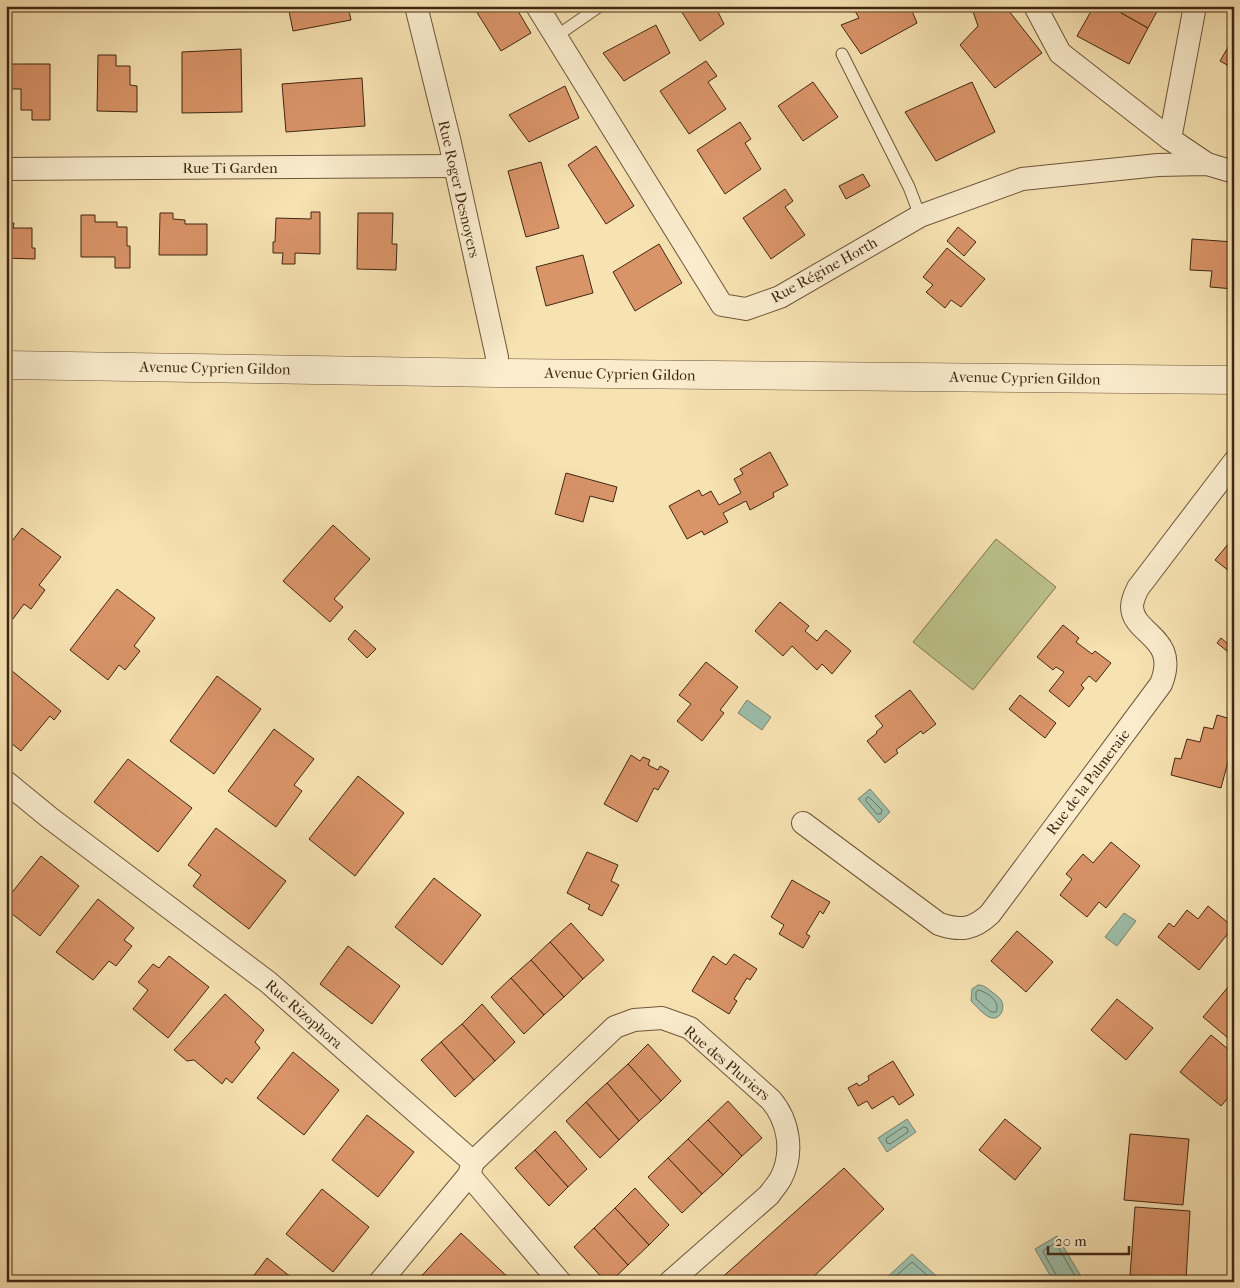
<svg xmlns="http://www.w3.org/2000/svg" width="1240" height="1288" viewBox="0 0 1240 1288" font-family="'IM FELL French Canon',serif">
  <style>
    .green { fill: #bcc38d; stroke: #7e7550 }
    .water { fill: #9dbeaa; stroke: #78826e }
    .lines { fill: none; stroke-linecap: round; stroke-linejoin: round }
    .shore { stroke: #6f725e; stroke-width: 1 }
    .building { fill: #d99468; stroke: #412713 }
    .service-casing { stroke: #6e563b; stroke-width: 13 }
    .minor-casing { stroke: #6e563b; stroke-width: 24 }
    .tertiary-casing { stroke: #6e563b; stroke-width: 29 }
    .service { stroke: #faeccd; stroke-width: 11 }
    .minor { stroke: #faeccd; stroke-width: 22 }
    .tertiary { stroke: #faeccd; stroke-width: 28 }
    .labels { text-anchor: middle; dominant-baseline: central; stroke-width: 4; stroke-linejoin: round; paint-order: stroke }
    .street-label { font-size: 15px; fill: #412713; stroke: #faeccd }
  </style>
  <rect width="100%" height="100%" fill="#f7e2b2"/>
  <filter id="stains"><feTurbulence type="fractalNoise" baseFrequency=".004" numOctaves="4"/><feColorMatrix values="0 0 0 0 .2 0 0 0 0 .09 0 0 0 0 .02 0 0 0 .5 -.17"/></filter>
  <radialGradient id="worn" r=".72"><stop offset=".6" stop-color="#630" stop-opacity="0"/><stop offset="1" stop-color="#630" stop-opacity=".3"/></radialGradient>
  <polygon class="green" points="996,539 1056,587 973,690 913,642"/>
  <g class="water">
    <polygon points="747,700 771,717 762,730 738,713"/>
    <polygon points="870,789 890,812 879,823 858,799"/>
    <polygon points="1124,913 1136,921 1117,946 1105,937"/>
    <path d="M978,985c6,0 9,3 14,7 3,2 7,5 9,8 5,8 -1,22 -12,17 -6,-3 -13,-11 -18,-16l1,-12z"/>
    <polygon points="907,1119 916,1132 887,1152 878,1138"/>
    <polygon points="1057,1236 1082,1278 1076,1282 1054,1282 1035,1249"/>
    <polygon points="912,1254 943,1282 882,1282"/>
  </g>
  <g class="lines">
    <g class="shore">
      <polygon points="869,797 882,810 881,814 877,814 866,801 866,799"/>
      <path d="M978,990c10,2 23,12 18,22h-5l-15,-13v-6z"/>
      <polygon points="904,1127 907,1128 908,1132 890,1144 887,1143 886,1139"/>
      <polyline points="889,1282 912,1262 935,1282"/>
      <polyline points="1058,1282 1058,1278 1043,1252 1044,1250 1054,1244 1057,1245 1075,1276 1075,1282"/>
    </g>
  </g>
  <g class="building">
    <polygon points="288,6 348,6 351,20 293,31"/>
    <polygon points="473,6 515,6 531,33 501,51"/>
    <polygon points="678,6 715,6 724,24 700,41"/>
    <polygon points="852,6 910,6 917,23 861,54 841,25 859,18"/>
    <polygon points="971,6 1005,6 1042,53 995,88 960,45 978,26"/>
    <polygon points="1094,6 1109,6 1148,28 1129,64 1077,36"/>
    <polygon points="1109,6 1160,6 1148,28"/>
    <polygon points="656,25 670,53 624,81 603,53"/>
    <polygon points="1234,37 1234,69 1220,61"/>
    <polygon points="241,49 242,112 182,113 182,52"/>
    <polygon points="98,55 116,55 116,66 130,66 130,85 137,86 137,112 97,111"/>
    <polygon points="706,61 717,76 708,82 726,109 689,134 660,91"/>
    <polygon points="11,64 50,64 50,120 32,120 32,110 21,110 21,89 11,89"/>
    <polygon points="362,78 365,126 286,132 282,84"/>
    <polygon points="813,82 838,117 803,141 778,106"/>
    <polygon points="972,82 995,132 936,161 905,112"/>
    <polygon points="565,86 579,118 529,142 509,115"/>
    <polygon points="740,122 751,139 745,143 761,169 725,194 697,150"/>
    <polygon points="596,146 634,206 606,224 568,165"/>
    <polygon points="541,162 559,228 526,237 508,171"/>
    <polygon points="863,174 870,186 846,199 839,186"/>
    <polygon points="785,189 793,201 785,207 805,235 771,259 743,218"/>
    <polygon points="311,212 320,212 320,254 295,253 295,264 282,264 283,253 273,253 273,242 275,242 276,218 311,219"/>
    <polygon points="160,213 173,213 173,219 185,220 185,224 207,224 207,255 159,255"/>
    <polygon points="358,213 393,213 392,244 397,244 396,270 357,269"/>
    <polygon points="81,215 95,215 95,222 117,222 117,227 127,227 127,246 130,246 130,268 115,268 115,257 81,257"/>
    <polygon points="6,223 14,223 13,228 32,228 32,248 35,248 35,259 6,258"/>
    <polygon points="958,227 976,242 964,256 947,241"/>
    <polygon points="1192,239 1234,242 1234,289 1210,287 1212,271 1190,270"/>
    <polygon points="659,244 682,283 635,311 613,272"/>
    <polygon points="947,248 985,279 961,307 951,300 945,308 926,292 933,285 923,277"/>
    <polygon points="583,255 593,293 546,306 536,267"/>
    <polygon points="770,452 788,485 773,493 774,497 750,510 746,501 723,513 728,522 704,535 702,531 687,539 669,506 699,490 702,496 711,491 719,505 741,493 734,479 743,474 740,469"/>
    <polygon points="566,473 617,487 613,502 590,496 583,522 555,514"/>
    <polygon points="333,525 370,559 334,599 343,607 330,622 283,581"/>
    <polygon points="22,528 61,557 39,585 45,590 31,609 24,604 13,619 6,614 6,549"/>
    <polygon points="1229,543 1234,546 1234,575 1215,560"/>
    <polygon points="117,589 155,618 134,646 140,651 125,670 119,665 108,680 70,650"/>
    <polygon points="780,602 809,626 805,631 817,641 826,630 851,651 832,674 822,664 817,670 792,646 783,656 755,631"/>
    <polygon points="1063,625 1079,638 1076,642 1092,654 1095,651 1111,663 1096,682 1089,676 1081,685 1084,688 1069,707 1049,691 1064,672 1056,667 1053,670 1037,657"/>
    <polygon points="355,630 376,649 367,658 348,639"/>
    <polygon points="1221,638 1234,649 1232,655 1217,643"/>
    <polygon points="706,662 738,687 720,710 724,713 702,741 677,721 691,704 679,695"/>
    <polygon points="6,666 61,711 54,720 50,716 21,751 6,739"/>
    <polygon points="217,676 261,709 214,774 170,741"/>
    <polygon points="910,690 936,724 923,734 921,731 896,750 898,753 885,763 867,741 877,733 876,732 883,726 875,716"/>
    <polygon points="1020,695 1056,723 1045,738 1009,709"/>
    <polygon points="1217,715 1234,720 1234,739 1221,788 1171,775 1175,758 1181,759 1187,739 1200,742 1204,727 1213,729"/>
    <polygon points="274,729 314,759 294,785 302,791 276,827 228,791"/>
    <polygon points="631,755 640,761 643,757 650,760 648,765 658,770 660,766 669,771 658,790 654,788 637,822 604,804"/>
    <polygon points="128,759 192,808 158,852 94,802"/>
    <polygon points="358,776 404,813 355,876 309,839"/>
    <polygon points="216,828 286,881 249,929 193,886 201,875 188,865"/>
    <polygon points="1111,842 1140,866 1106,908 1099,902 1087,917 1060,895 1072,879 1066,874 1083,854 1093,863"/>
    <polygon points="587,852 618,865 611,881 619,885 602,916 588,909 590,905 567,893"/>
    <polygon points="41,856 79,886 40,936 6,909 6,900"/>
    <polygon points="434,878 481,915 442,965 395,927"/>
    <polygon points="792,880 830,902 823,914 820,911 806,934 810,936 803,948 779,934 784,925 771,917"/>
    <polygon points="98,899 134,928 124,940 132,946 116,966 109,961 93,980 56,952"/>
    <polygon points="1208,906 1233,927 1199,970 1158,937 1169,923 1174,927 1187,910 1198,919"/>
    <polygon points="571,923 604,960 583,979 550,942"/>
    <polygon points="1017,931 1053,962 1026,992 991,961"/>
    <polygon points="550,942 583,979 564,997 531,960"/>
    <polygon points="348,946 400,986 372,1024 320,984"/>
    <polygon points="734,954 757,969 750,980 747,978 734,999 737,1001 729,1014 692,991 713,956 726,965"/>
    <polygon points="169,956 209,987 168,1038 133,1009 148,990 138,982 153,964 159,968"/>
    <polygon points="531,960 564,997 544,1015 511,978"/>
    <polygon points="511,978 544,1015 524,1034 491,997"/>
    <polygon points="1234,980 1234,1043 1203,1017"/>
    <polygon points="225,994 264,1030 255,1042 260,1048 232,1083 226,1078 222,1084 194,1060 187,1061 174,1050"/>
    <polygon points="1117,999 1153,1028 1126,1060 1091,1030"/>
    <polygon points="482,1004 515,1042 495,1061 462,1024"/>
    <polygon points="462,1024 495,1061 474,1080 441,1042"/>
    <polygon points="1211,1035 1234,1054 1234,1091 1221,1106 1180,1072"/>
    <polygon points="441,1042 474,1080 455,1097 421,1060"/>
    <polygon points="648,1044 681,1081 661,1101 628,1064"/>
    <polygon points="293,1052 339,1090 304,1135 257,1098"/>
    <polygon points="893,1061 914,1095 899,1105 893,1096 872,1109 867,1101 858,1106 848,1088 857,1083 859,1086 869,1080 868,1076"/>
    <polygon points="628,1064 661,1101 639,1121 607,1083"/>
    <polygon points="607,1083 639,1121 619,1140 586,1102"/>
    <polygon points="728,1101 762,1138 742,1156 708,1120"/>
    <polygon points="586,1102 619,1140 600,1158 566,1121"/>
    <polygon points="367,1115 414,1152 378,1197 332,1160"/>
    <polygon points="1005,1119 1041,1148 1015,1180 979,1150"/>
    <polygon points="708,1120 742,1156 723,1175 688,1139"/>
    <polygon points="555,1131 587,1169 568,1187 535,1150"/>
    <polygon points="1130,1134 1189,1139 1183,1205 1124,1200"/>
    <polygon points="688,1139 723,1175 702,1194 668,1158"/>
    <polygon points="535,1150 568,1187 549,1206 515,1168"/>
    <polygon points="668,1158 702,1194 682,1213 648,1177"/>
    <polygon points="844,1168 884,1209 808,1282 717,1282"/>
    <polygon points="635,1188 669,1225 649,1245 615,1208"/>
    <polygon points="322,1189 369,1227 333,1272 286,1234"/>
    <polygon points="1135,1207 1190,1211 1186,1280 1130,1276"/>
    <polygon points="615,1208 649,1245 628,1265 594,1228"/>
    <polygon points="594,1228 628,1265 610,1282 606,1282 574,1247"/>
    <polygon points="461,1233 513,1282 416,1282"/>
    <polygon points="267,1258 297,1282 249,1282"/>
  </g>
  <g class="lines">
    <defs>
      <g id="service">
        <polyline points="555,37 600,6"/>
        <polyline points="842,54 909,187 920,216"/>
        <polyline points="1233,1282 1234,1280"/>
      </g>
      <g id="minor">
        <polyline points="416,6 450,143 497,357 496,373"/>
        <polyline points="537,6 722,305 746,309 780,297 920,216 1022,179 1158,165 1207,164 1234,172"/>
        <polyline points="1035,6 1060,53 1170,139 1207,164"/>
        <polyline points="1170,139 1195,6"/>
        <polyline points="6,169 455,166"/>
        <polyline points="6,782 50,818 268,982 473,1162"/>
        <path d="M803,823l136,101c21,7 34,6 51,-10l171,-230c19,-47 -28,-49 -29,-77 0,-6 3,-13 6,-19l96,-126"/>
        <path d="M473,1162l142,-135 19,-7 28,-2 28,10 81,72c18,21 23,53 10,78 -3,6 -8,11 -12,17l-99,87"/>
        <polyline points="473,1162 469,1175 560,1282"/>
        <polyline points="380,1282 469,1175"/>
      </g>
      <polyline id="tertiary" points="6,365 496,373 1234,380"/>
    </defs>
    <use href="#service" class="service-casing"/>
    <use href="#minor" class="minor-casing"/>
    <use href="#tertiary" class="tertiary-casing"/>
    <use href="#service" class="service"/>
    <use href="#minor" class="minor"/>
    <use href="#tertiary" class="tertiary"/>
  </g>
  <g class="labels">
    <g class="street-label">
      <text x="230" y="168">Rue Ti Garden</text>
      <text transform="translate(459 189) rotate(77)">Rue Roger Desnoyers</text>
      <text transform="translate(824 270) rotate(-29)">Rue Régine Horth</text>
      <text transform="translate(215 368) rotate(1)">Avenue Cyprien Gildon</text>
      <text transform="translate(620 374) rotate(1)">Avenue Cyprien Gildon</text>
      <text transform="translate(1025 378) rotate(1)">Avenue Cyprien Gildon</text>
      <text transform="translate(1088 782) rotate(-53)">Rue de la Palmeraie</text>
      <text transform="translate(304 1014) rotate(41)">Rue Rizophora</text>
      <text transform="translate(727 1063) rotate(40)">Rue des Pluviers</text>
    </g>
  </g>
  <rect width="1240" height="1288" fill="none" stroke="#f7e2b2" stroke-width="25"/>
  <rect x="8" y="8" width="1225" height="1273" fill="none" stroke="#412713" stroke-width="2.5"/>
  <rect x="12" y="12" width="1215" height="1263" fill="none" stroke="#412713"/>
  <path d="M1048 1246v8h81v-8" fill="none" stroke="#412713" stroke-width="2.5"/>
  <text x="1055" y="1246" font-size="15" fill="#412713" stroke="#faeccd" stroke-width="4" paint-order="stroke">20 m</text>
  <rect width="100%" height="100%" filter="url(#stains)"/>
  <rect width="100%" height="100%" fill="url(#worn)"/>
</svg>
